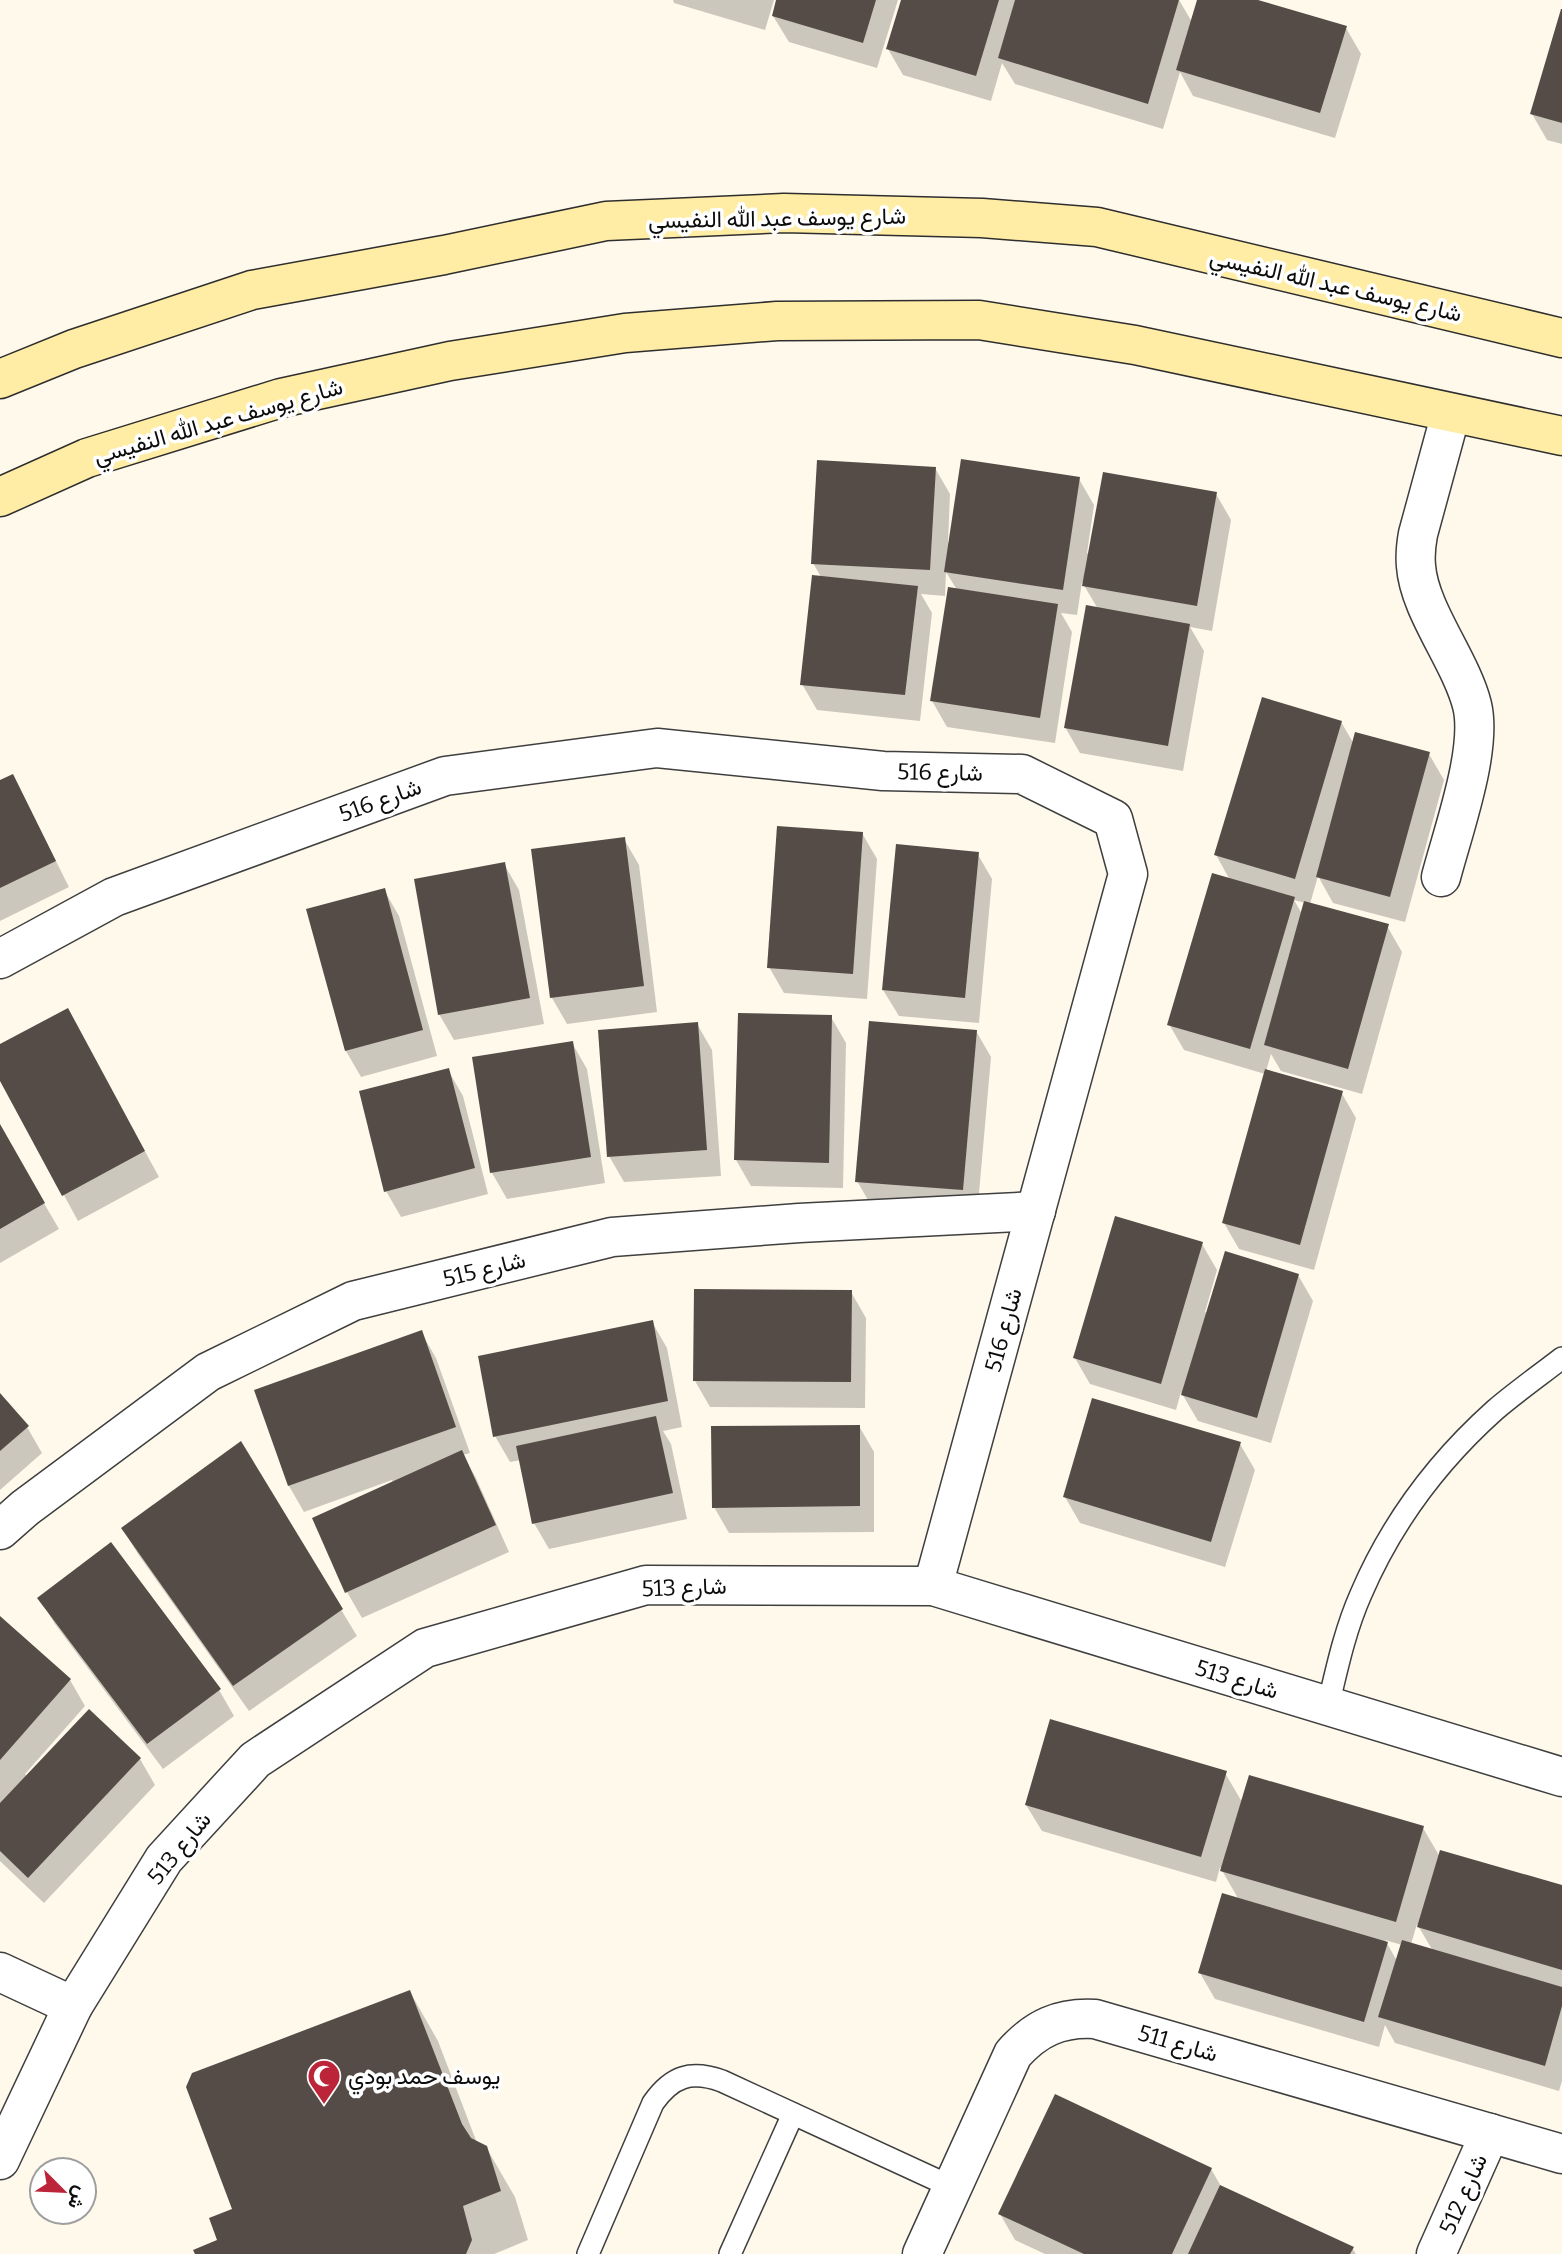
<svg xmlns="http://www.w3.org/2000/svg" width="1562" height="2254" viewBox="0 0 1562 2254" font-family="Bitter,Vazirmatn,serif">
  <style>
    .shadow { fill: #0003; fill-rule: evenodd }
    .building { fill: #554c48 }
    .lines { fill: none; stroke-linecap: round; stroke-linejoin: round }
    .lane-casing { stroke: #3f3f3f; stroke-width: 24 }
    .street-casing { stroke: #3f3f3f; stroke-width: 41 }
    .secondary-casing { stroke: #2e2e2e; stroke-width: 41 }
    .lane { stroke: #fff; stroke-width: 21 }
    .street { stroke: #fff; stroke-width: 38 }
    .secondary { stroke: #ffeda6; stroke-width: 38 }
    .labels { text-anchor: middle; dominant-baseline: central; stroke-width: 7; stroke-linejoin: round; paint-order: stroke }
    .street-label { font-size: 23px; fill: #0c0c0c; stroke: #fff }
    .poi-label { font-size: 23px; fill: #0c0c0c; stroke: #fff; text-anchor: start }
  </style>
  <rect width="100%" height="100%" fill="#fff9eb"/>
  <g class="shadow">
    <polygon points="673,0 774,0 765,30 674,3"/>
    <polygon points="778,0 898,0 877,68 789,42 773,16"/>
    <polygon points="902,0 1179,0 1192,22 1199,0 1252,0 1346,28 1361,54 1335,138 1193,96 1180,72 1163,129 1015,84 1002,63 991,101 903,75 888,49"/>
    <polygon points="1562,13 1562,144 1547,140 1532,114"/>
    <polygon points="935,468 950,494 948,543 950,543 1079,479 1094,505 1087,553 1090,554 1216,494 1231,520 1212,631 1190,627 1204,651 1183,771 1080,753 1065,727 1098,609 1082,582 1077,615 1061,613 1072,632 1055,743 947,727 932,701 957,590 946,572 945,596 921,594 932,613 920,721 817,710 802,684 821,577 813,563"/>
    <path d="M1341,722l13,22 75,10 15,26 -39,142 -72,-19 -15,-27 -8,28 77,22 15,26 -40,142 -81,-23 -10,-17 -5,17 75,21 15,26 -42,152 -75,-21 -15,-26 41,-149 -81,-24 -15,-26 61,-144 -14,-25zM1294,900l11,3 -3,11z"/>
    <polygon points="13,776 69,887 0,921 0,782"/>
    <polygon points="862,833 877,859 867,999 784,993 769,967"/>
    <polygon points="624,839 639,865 657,1012 567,1024 552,998 533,851"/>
    <polygon points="977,853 992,879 979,1023 899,1016 883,990"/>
    <polygon points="504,864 519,890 544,1024 454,1040 439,1014"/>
    <polygon points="384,890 399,916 437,1056 361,1077 346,1051 309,911"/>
    <polygon points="831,1017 846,1043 843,1188 751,1186 736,1160"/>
    <polygon points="697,1024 712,1050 721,1176 624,1182 609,1156"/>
    <polygon points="976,1031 991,1057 977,1216 872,1207 857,1181"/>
    <polygon points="82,1036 159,1177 78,1221 0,1078 0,1046"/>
    <polygon points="572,1043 587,1069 605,1183 507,1199 492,1173"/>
    <polygon points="448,1070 463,1096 488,1194 401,1217 386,1191"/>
    <polygon points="0,1128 59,1229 0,1263"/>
    <polygon points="1202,1244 1217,1270 1205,1312 1208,1313 1298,1275 1313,1301 1271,1443 1198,1421 1181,1392 1176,1410 1090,1384 1075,1358"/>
    <polygon points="851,1292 866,1318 865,1408 710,1407 695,1381"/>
    <polygon points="652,1322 667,1348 682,1427 663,1431 671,1444 687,1519 549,1549 534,1523 521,1460 510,1462 495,1436"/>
    <polygon points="421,1332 436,1358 470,1453 463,1455 476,1478 509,1552 362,1618 347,1592 314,1519 393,1483 392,1480 304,1512 289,1486 256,1392"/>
    <polygon points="0,1396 27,1427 42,1453 0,1490"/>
    <polygon points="859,1426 874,1452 874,1532 729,1533 714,1507"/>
    <polygon points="241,1444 357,1636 249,1711 138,1554 123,1529"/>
    <polygon points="1240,1444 1255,1470 1225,1567 1080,1523 1065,1497"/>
    <polygon points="40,1599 219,1690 234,1716 163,1769 55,1624"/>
    <polygon points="0,1619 70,1680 85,1706 25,1774 27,1777 140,1759 155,1785 44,1903 0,1861"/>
    <path d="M1225,1773l17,29 181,26 17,29 122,30v194l-3,10 -164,-48 -10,-18 -6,22 -164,-48 -15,-26 39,-73 -19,-33 -4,15 -174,-51 -16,-26zM1417,1924l16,27 -22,-7zM1385,1940l17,5 -5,16z"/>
    <polygon points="410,1992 438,2041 477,2143 486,2147 515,2197 528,2240 494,2254 196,2254 219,2241 235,2210"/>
    <polygon points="1211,2169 1222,2188 1352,2248 1356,2254 1045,2254 1015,2240 1000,2214"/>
  </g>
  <g class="building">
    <polygon points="776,0 876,0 863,43 772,16"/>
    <polygon points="901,0 999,0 976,76 886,49"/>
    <polygon points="1015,0 1179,0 1148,104 998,58"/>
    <polygon points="1197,0 1258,0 1347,26 1320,113 1176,70"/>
    <polygon points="1561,9 1562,9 1562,123 1530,114"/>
    <polygon points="961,459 1080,477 1063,590 944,572"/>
    <polygon points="817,460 936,467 930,570 811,564"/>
    <polygon points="1103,472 1217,492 1197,606 1082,586"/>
    <polygon points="812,575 918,586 905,695 800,685"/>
    <polygon points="948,587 1058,604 1040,718 930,701"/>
    <polygon points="1086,605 1190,624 1168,746 1064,728"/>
    <polygon points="1262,697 1342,721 1295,879 1214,855"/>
    <polygon points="1355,732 1430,752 1390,897 1316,877"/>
    <polygon points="13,774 56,861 0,888 0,780"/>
    <polygon points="777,826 863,832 853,974 767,968"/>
    <polygon points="625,837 644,986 550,998 531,849"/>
    <polygon points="896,844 979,852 965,998 882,990"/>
    <polygon points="505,862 530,998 438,1015 414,879"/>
    <polygon points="1212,873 1295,897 1250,1049 1167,1025"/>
    <polygon points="385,888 423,1030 345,1051 306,909"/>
    <polygon points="1304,901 1389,924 1348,1069 1264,1045"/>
    <polygon points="68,1008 145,1151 62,1196 0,1081 0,1044"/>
    <polygon points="738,1013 832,1015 829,1163 734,1160"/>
    <polygon points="869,1021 977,1030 963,1190 855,1182"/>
    <polygon points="698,1022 707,1150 607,1157 598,1030"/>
    <polygon points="573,1041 591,1157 490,1173 472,1057"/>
    <polygon points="449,1068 475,1168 384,1192 359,1091"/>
    <polygon points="1265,1069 1343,1091 1300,1245 1222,1223"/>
    <polygon points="0,1124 45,1203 0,1229"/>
    <polygon points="1115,1216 1203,1242 1161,1384 1073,1358"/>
    <polygon points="1225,1251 1299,1274 1257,1418 1181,1395"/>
    <polygon points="694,1289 852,1290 851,1382 693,1381"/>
    <polygon points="653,1320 668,1401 493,1437 478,1356"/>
    <polygon points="422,1330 456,1427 288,1486 254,1390"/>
    <polygon points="0,1393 29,1426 0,1451"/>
    <polygon points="1092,1398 1241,1442 1211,1542 1063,1497"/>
    <polygon points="656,1416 673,1493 532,1524 516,1446"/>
    <polygon points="860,1425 860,1506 712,1508 711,1426"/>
    <polygon points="241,1441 343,1609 233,1686 121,1528"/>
    <polygon points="462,1450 496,1525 345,1593 312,1518"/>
    <polygon points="111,1542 221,1689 147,1744 37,1598"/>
    <polygon points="0,1616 71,1679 0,1760"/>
    <polygon points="89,1709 141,1758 28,1878 0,1851 0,1803"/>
    <polygon points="1050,1719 1227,1771 1201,1857 1025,1805"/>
    <polygon points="1249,1775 1424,1826 1396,1922 1220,1871"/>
    <polygon points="1440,1850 1562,1885 1562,1970 1417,1927"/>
    <polygon points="1222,1893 1388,1942 1364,2022 1198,1973"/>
    <polygon points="1402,1940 1562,1987 1562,2006 1545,2066 1378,2017"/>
    <polygon points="410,1990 462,2124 471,2138 487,2146 501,2191 463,2206 472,2240 466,2254 195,2254 193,2250 217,2240 209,2218 232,2209 186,2087 192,2073"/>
    <polygon points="1055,2094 1212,2168 1172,2254 1084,2254 998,2214"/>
    <polygon points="1220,2185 1354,2247 1350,2254 1188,2254"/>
  </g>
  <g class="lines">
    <defs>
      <g id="lane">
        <path d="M1328,1706c9,-38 17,-76 33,-112 30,-70 77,-133 134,-184 21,-18 45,-35 67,-52"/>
        <path d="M588,2254l65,-151c19,-27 38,-33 69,-22l230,106"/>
        <polyline points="730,2254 793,2114"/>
      </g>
      <g id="street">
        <path d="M1441,877c12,-46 42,-128 31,-172 -11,-44 -53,-95 -56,-139 -1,-10 0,-21 2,-32l33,-121"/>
        <polyline points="0,959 114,897 445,776 657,748 883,771 1022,774 1113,819 1128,874 933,1586"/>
        <polyline points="0,1530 25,1508 208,1372 353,1301 612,1237 799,1223 1036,1211"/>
        <polyline points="0,1972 73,2006"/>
        <polyline points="0,2160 73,2006 164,1859 255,1760 425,1648 646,1585 933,1586 1562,1777"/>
        <path d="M922,2254l91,-200c23,-26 47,-37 82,-35l467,135"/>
        <polyline points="1436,2254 1490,2133"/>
      </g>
      <g id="secondary">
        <polyline points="0,379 74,349 252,290 444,255 606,221 784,213 982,218 1097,227 1562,338"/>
        <polyline points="0,497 87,458 281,398 450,361 625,333 777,321 979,320 1135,345 1562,436"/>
      </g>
    </defs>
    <use href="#lane" class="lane-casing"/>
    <use href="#street" class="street-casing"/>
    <use href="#secondary" class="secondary-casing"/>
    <use href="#lane" class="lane"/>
    <use href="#street" class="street"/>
    <use href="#secondary" class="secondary"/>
  </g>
  <defs>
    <symbol id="mosque-pin" viewBox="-11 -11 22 30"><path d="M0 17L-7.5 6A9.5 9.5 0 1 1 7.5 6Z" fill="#bc2439" stroke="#fff"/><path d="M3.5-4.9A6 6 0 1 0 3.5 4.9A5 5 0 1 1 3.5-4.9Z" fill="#fff"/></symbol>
  </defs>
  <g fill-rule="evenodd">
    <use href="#mosque-pin" x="305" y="2057" width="38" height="52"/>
  </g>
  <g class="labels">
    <g class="street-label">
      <text transform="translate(777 218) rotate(-1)">شارع يوسف عبد الله النفيسي</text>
      <text transform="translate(1336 285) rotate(13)">شارع يوسف عبد الله النفيسي</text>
      <text transform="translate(218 421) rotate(-16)">شارع يوسف عبد الله النفيسي</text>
      <text transform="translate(940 772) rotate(1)">شارع 516</text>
      <text transform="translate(380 800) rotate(-20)">شارع 516</text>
      <text transform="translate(484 1269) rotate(-14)">شارع 515</text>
      <text transform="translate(1003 1330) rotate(-75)">شارع 516</text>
      <text transform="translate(684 1587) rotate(-2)">شارع 513</text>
      <text transform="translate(1237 1679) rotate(17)">شارع 513</text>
      <text transform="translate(179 1848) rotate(-51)">شارع 513</text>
      <text transform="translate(1178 2043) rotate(16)">شارع 511</text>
      <text transform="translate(1463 2194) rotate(-66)">شارع 512</text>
    </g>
    <g class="poi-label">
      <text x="348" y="2076">يوسف حمد بودي</text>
    </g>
  </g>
  <g transform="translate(63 2191) rotate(114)"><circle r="33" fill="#ffffff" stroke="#9e9e9e" stroke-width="2"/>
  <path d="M0-5L12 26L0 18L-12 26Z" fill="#bc2439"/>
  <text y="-10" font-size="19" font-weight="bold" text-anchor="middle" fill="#0c0c0c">ش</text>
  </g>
</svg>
